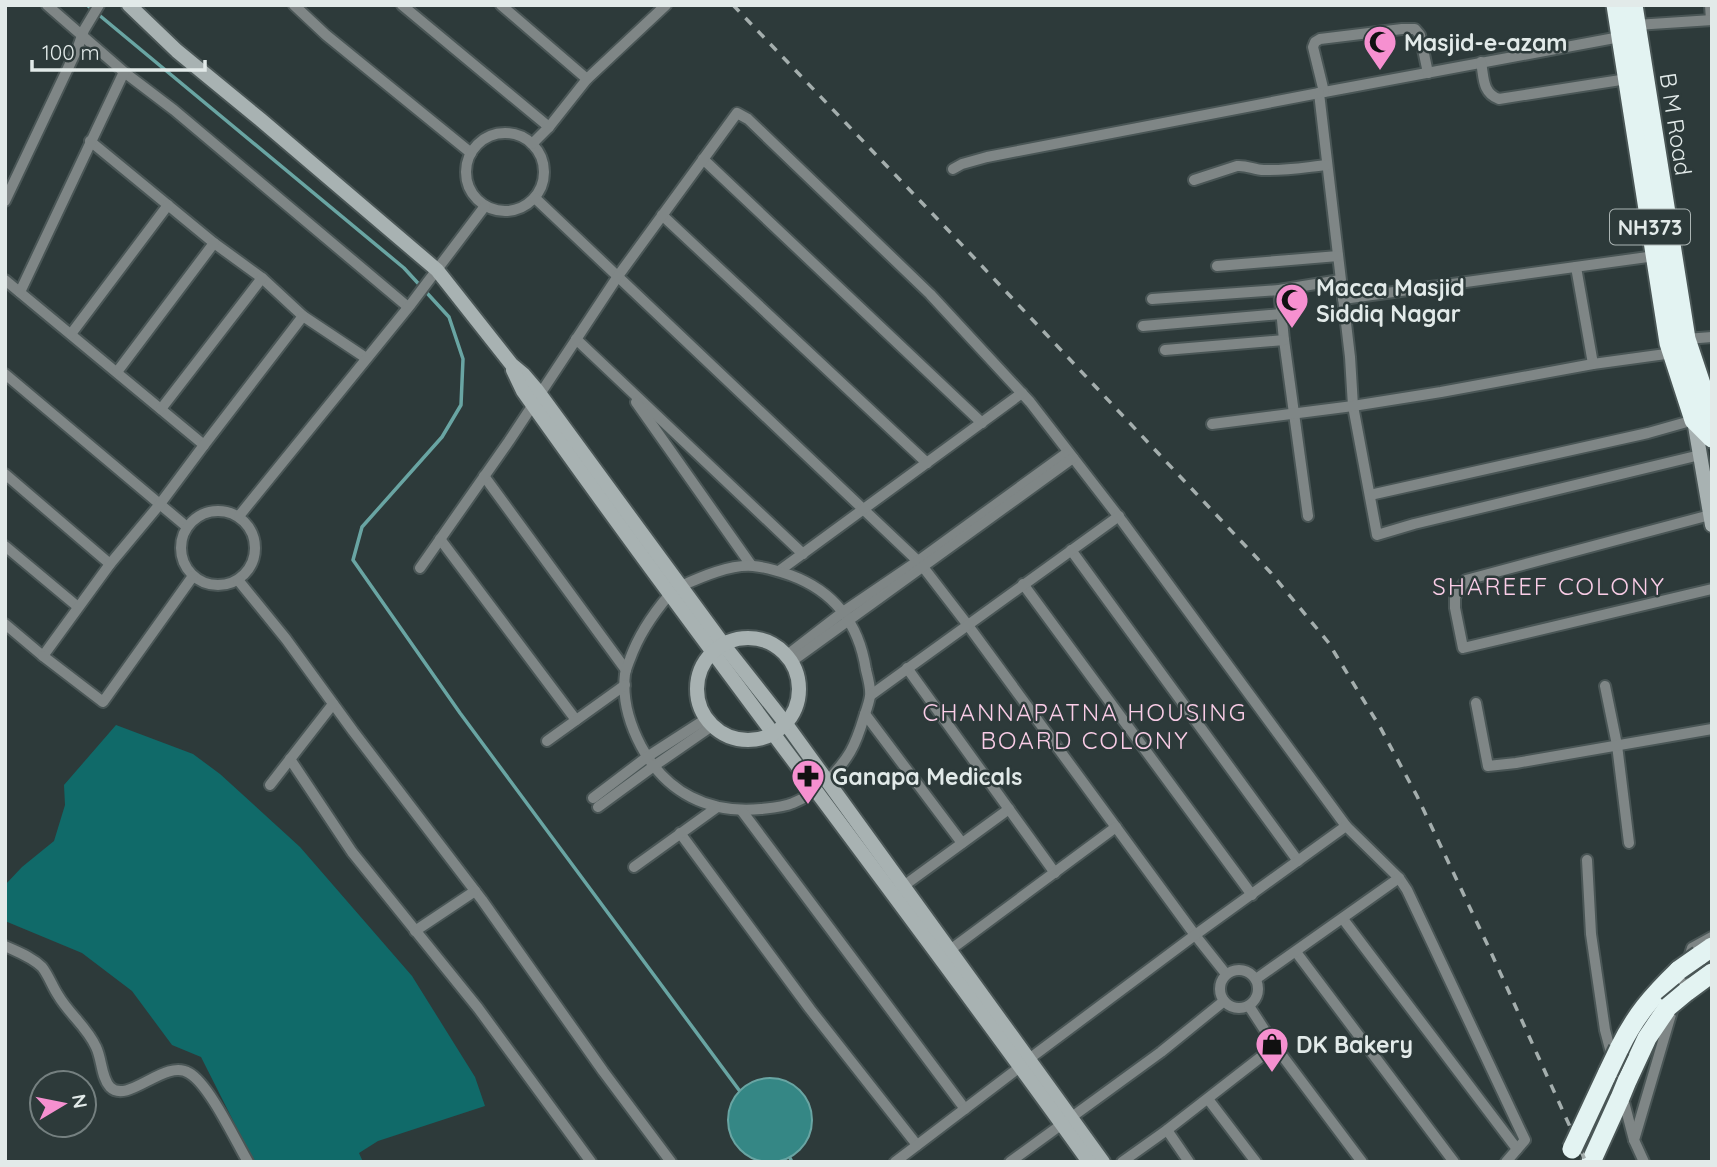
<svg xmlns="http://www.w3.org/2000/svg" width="1717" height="1167" viewBox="0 0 1717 1167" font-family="Quicksand,sans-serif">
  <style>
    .green { fill: #106a69 }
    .water { fill: #358785; stroke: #69a5a3; stroke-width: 2 }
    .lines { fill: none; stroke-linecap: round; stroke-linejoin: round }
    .stream { stroke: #69a5a3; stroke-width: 3.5 }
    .street-casing { stroke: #4a5656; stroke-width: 14 }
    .secondary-casing { stroke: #4a5656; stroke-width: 18 }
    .highway-casing { stroke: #4a5656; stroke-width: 23 }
    .street { stroke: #7f8686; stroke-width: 10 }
    .secondary { stroke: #a8b2b2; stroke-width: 14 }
    .highway { stroke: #e3f3f2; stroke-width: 19 }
    .rail { stroke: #a4aead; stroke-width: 3.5; stroke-dasharray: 9 9; stroke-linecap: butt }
    .highway-bridge-casing { stroke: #4a5656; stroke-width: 23; stroke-linecap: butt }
    .highway-bridge { stroke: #e3f3f2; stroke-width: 19 }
    .labels { text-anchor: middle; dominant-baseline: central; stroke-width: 5; stroke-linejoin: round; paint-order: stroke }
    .shield { fill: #2d3a3a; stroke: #acb5b4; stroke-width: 2 }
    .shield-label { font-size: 21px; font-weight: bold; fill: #e2eae9 }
    .poi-label { font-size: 23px; font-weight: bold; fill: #e2eae9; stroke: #2d3a3a; text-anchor: start }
    .street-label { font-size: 23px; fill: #e2eae9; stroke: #2d3a3a }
    .neighbourhood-label { font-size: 24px; letter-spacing: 2px; fill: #facde7; stroke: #2d3a3a }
  </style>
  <rect width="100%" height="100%" fill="#2d3a3a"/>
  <polygon class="green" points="116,725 193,754 220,774 300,847 412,976 475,1077 485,1106 378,1141 359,1153 363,1162 254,1162 201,1057 172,1045 132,991 82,953 5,921 5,885 22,867 54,841 65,805 64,785"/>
  <circle class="water" cx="770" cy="1120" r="42"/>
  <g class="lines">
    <g class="stream">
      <polyline points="87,5 404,268 449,317 463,359 461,405 442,437 362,527 353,560 460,713 739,1090"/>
      <polyline points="790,1158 792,1162"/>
    </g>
    <defs>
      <g id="street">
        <polyline points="47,5 124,72 174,110 408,307"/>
        <polyline points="294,5 326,35 471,153"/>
        <polyline points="402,5 549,127"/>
        <polyline points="501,5 587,79"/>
        <polyline points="1710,5 1711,20"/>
        <polyline points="1636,25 1712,20"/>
        <polyline points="1620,37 1319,93 1350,357 1353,406 1377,535 1414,524 1700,455"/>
        <path d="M1481,62c3,15 1,31 18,37l128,-20"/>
        <polyline points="1324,92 1313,47 1315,42 1320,39 1402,29 1415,29 1420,35 1428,73"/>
        <circle cx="505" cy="172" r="39"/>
        <polyline points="90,141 214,243 262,278 303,316 366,358"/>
        <polyline points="532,144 549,127 587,79 666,5"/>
        <polyline points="703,159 982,423"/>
        <polyline points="953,169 962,164 987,157 1319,93"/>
        <path d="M1194,180l43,-14c10,-1 17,4 27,4 21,1 43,-3 63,-5"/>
        <polyline points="535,198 920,563 967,624 1195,935 1226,974"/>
        <polyline points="5,201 78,47 84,30 99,5"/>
        <polyline points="662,215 927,463"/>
        <polyline points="1217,266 1338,256"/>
        <polyline points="1576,267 1593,364"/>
        <polyline points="5,280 204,445"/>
        <polyline points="1279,290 1284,340 1308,516"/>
        <polyline points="20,292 124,72"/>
        <polyline points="1152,299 1279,290 1340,280"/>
        <polyline points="1343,299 1655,256"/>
        <polyline points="1143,326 1281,314"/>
        <polyline points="71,334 168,205"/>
        <polyline points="576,339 803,554"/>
        <polyline points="1686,339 1712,337"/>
        <polyline points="1165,350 1284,340"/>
        <polyline points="117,372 214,243"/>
        <polyline points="5,374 187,527"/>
        <polyline points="636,402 751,565"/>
        <polyline points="161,409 262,278"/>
        <polyline points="1212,424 1353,406 1441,392 1593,364 1673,353"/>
        <polyline points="5,474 110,564"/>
        <polyline points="484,476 626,670"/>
        <polyline points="1370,495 1648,433 1694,420"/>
        <circle cx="218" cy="548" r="37"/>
        <polyline points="1710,515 1466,580 1455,597 1455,608 1463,648 1712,589"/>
        <polyline points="239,516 411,304 485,206"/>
        <polyline points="440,539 576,720"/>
        <polyline points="5,546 78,607"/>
        <polyline points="1071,550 1298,861"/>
        <polyline points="420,568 509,441 618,276 737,113 748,119 930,294 1030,402 1122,521 1346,826 1399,878 1407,890 1525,1140 1506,1162"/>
        <polyline points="779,571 1022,393"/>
        <polyline points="238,580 286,639 353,731 482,900 603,1071 671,1162"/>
        <polyline points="1023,584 1252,895"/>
        <path d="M681,586c20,-9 50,-22 72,-20 13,1 25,5 37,9 44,16 69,49 76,95 2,8 5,18 4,26 -1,7 -4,15 -6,21 -9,30 -15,41 -37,64"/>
        <path d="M669,595c-17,20 -30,39 -39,64 -2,5 -4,10 -5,15 -3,25 5,51 16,72 25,47 68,68 120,63 10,-1 23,-2 32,-6 8,-3 16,-8 24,-12"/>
        <polyline points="5,624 43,656 110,564 160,504 204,445 303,316"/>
        <polyline points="43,656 103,702 193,576"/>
        <polyline points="786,656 843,612 918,561 1068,452"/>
        <polyline points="791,662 1073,458"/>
        <polyline points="907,668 1055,873"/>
        <polyline points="1605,686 1617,745 1629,843"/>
        <polyline points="871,695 1119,516"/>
        <polyline points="1476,703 1488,766 1516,763 1712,729"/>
        <polyline points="865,714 962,843"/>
        <polyline points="547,741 625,685"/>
        <polyline points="290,759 352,852 478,1008 591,1162"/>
        <polyline points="270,785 333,704"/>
        <polyline points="593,798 647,757 706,719"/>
        <polyline points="598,807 654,766 712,726"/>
        <polyline points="742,811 965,1109"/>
        <polyline points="680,833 810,1009 917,1145"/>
        <polyline points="1587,860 1591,934 1605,1030 1634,1140"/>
        <polyline points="634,867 716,808"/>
        <polyline points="898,890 1009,809"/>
        <polyline points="1343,919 1517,1149"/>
        <polyline points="415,931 475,891"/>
        <path d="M5,946c13,6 27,11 37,21 7,9 10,19 16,28 11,19 29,32 38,52 6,12 5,30 14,40 18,18 55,-29 79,-14 20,11 46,67 59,89"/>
        <polyline points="950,950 1116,827"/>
        <polyline points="1296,952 1454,1162"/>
        <circle cx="1239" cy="989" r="19"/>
        <polyline points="1256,979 1399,878"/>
        <polyline points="1677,996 1692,948 1712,937"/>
        <polyline points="1249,1006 1275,1046 1362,1162"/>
        <polyline points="1029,1059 1195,935 1346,826"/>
        <polyline points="1208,1099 1256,1162"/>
        <polyline points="1167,1130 1189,1162"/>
        <polyline points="895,1162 1020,1067"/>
        <polyline points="1010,1162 1161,1052 1224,1001"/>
        <polyline points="1122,1162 1167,1130 1275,1046"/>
        <polyline points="1644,1162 1634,1140 1672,1011"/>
      </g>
      <g id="secondary">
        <polyline points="129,5 177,51 261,120 437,270 512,365 524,375 536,389 723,644 786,724 1103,1162"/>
        <path d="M513,370l10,21c184,260 380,511 566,771"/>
        <polyline points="1694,420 1712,525"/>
        <circle cx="748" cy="689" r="51"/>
      </g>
      <g id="highway">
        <polyline points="1616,5 1669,343 1694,420 1712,438"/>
        <polyline points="1633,5 1686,339 1710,411 1712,414"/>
        <polyline points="1699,956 1712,947"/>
        <polyline points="1686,992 1712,973"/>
        <path d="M1619,1049c16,-33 33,-53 60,-79"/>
        <polyline points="1627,1081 1647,1038 1668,1007"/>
        <polyline points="1580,1132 1608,1072"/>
        <polyline points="1591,1162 1620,1098"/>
      </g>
    </defs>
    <use href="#street" class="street-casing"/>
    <use href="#secondary" class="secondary-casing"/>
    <use href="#highway" class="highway-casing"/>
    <use href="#street" class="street"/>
    <use href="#secondary" class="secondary"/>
    <use href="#highway" class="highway"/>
    <polyline class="rail" points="733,5 947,229 1271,573 1328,642 1380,727 1417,796 1489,948 1586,1162"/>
    <defs>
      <g id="highway-bridge">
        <polyline points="1679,970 1699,956"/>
        <polyline points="1668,1007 1686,992"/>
        <polyline points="1608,1072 1619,1049"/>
        <polyline points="1620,1098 1627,1081"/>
        <polyline points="1572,1149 1580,1132"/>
      </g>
    </defs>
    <use href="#highway-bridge" class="highway-bridge-casing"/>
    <use href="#highway-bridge" class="highway-bridge"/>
  </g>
  <defs>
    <symbol id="mosque-pin" viewBox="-11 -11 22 30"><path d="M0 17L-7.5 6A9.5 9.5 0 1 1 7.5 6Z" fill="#f690d0" stroke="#2d3a3a"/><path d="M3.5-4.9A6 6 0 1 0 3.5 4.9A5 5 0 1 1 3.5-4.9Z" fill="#111"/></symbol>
    <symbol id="pharmacy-pin" viewBox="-11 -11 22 30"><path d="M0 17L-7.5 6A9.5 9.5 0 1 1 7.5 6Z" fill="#f690d0" stroke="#2d3a3a"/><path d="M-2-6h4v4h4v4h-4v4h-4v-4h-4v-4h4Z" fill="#111"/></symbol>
    <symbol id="shop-pin" viewBox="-11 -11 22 30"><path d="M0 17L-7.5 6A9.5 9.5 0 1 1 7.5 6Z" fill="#f690d0" stroke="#2d3a3a"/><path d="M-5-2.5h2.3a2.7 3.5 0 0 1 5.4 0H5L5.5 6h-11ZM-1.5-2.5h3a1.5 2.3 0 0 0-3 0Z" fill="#111"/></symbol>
  </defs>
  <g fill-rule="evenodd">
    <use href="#mosque-pin" x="1361" y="23" width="38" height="52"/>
    <use href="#mosque-pin" x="1273" y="281" width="38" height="52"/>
    <use href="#pharmacy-pin" x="789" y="757" width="38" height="52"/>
    <use href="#shop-pin" x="1253" y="1025" width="38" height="52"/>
  </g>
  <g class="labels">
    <rect class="shield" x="1610" y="209.5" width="80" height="35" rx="5"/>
    <g class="shield-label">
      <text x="1650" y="227">NH373</text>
    </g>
    <g class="poi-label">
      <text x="1404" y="42">Masjid-e-azam</text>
      <text x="1316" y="287">Macca Masjid<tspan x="1316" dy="26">Siddiq Nagar</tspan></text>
      <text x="832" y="776">Ganapa Medicals</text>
      <text x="1296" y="1044">DK Bakery</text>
    </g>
    <g class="street-label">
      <text transform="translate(1676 124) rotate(81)">B M Road</text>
    </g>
    <g class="neighbourhood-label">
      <text x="1549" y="586">SHAREEF COLONY</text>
      <text x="1085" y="712">CHANNAPATNA HOUSING<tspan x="1085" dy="28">BOARD COLONY</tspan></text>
    </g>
  </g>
  <rect width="1717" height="1167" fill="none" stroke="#e2eae9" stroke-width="14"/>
  <g transform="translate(63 1104) rotate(80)"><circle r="33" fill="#2d3a3a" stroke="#758080" stroke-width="2"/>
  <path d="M0-5L12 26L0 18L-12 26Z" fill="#f690d0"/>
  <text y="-10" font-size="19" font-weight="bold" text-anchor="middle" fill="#e2eae9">N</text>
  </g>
  <path d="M32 60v10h173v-10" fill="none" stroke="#e2eae9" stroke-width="3.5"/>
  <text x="42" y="60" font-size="21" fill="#e2eae9" stroke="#2d3a3a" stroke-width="5" paint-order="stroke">100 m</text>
</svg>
